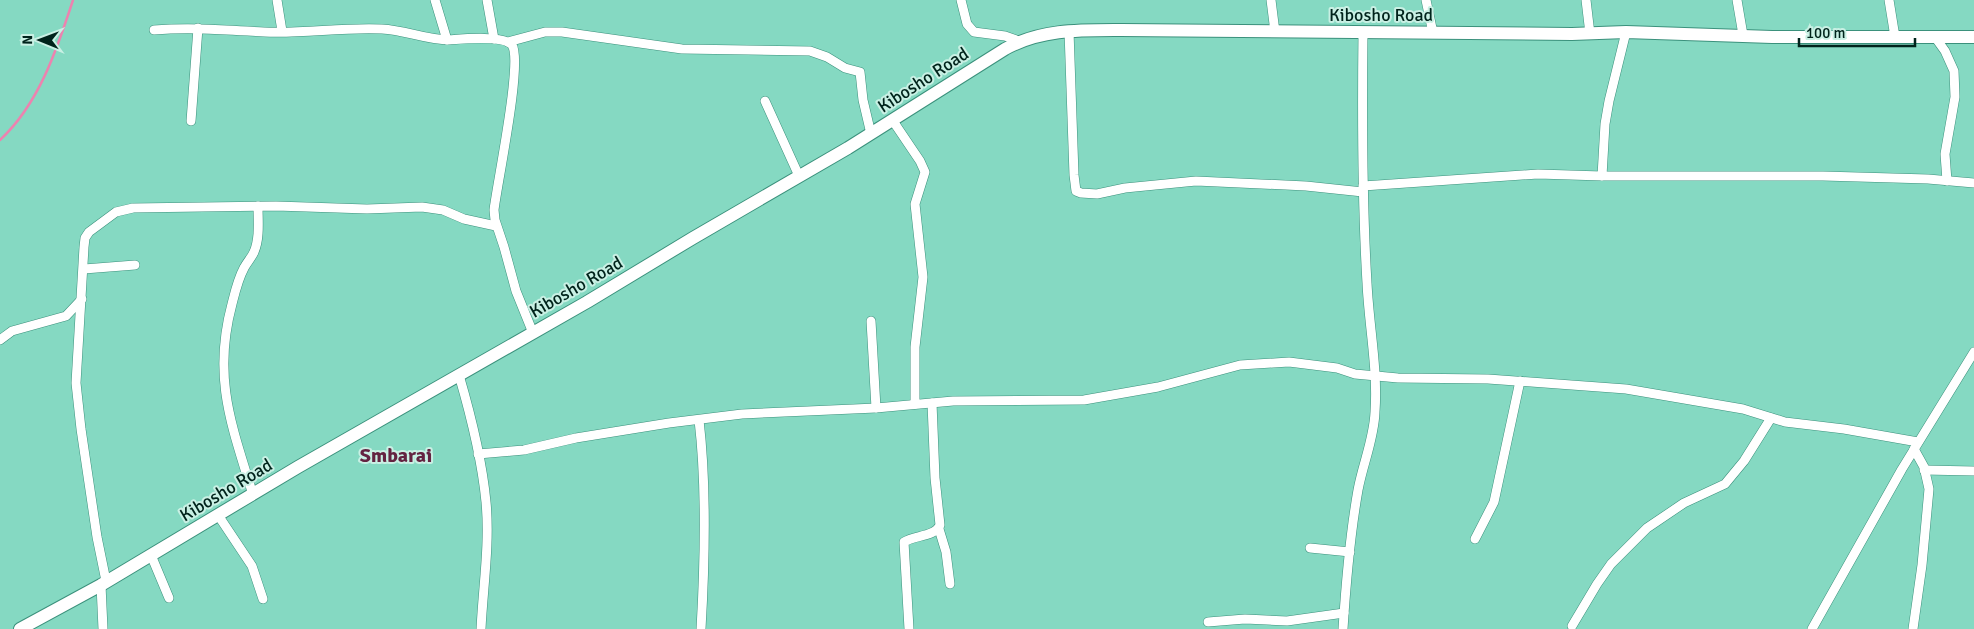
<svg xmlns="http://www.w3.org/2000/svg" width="1974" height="629" viewBox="0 0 1974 629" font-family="Signika,sans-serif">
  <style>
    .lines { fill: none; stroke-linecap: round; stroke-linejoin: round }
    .stream { stroke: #ec83af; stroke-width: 2.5 }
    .street-casing { stroke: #3b917c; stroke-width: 10 }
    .secondary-casing { stroke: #3b917c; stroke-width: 14 }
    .street { stroke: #fff; stroke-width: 9 }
    .secondary { stroke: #fff; stroke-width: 12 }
    .labels { text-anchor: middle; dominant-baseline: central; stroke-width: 4; stroke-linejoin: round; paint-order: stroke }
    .street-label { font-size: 18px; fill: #00231b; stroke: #c9f0e4 }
    .quarter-label { font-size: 20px; font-weight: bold; fill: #642341; stroke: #c9f0e4 }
  </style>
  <rect width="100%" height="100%" fill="#85d9c2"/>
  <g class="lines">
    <path class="stream" d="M0,140c39,-36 57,-91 73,-140"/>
    <defs>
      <g id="street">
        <polyline points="277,0 282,31"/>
        <polyline points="435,0 447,40"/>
        <polyline points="487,0 494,39"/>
        <polyline points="961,0 967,24 974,32 1005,36 1019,41"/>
        <polyline points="1271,0 1275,32"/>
        <polyline points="1426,0 1433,33"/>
        <polyline points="1586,0 1590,34"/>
        <polyline points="1737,0 1743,35"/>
        <polyline points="1889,0 1895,37"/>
        <path d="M154,30c37,-3 73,0 110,2 39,2 78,-5 118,-3 23,1 44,11 67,11 13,-1 55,-5 63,5 11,16 -15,139 -18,165l1,10 9,27 12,44 17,42"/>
        <polyline points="1069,31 1074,175 1076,191 1081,193 1097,194 1125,188 1196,181 1306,186 1363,192"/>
        <polyline points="1935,37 1945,51 1954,71 1955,97 1945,154 1947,181"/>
        <polyline points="508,42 545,32 562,32 682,49 810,51 827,57 845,68 860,72 863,100 871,134"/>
        <polyline points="765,101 799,176"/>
        <polyline points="191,121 198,28"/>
        <polyline points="893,121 920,161 925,172 915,204 923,277 915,347 915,404"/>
        <polyline points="1602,176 1605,124 1609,101 1626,32"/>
        <polyline points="1363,186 1538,174 1602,176 1823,176 1928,179 1974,183"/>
        <polyline points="84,269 135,265"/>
        <polyline points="871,321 876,408"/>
        <polyline points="0,340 12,331 66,316 82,299"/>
        <path d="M459,375c12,41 23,85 27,127 4,42 -3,85 -5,127"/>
        <path d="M699,420c8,68 6,140 2,209"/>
        <polyline points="478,454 524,450 576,438 669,423 742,414 876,408 953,401 1084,400 1158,387 1240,365 1289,362 1337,368 1355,374 1398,378 1488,379 1626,389 1743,409 1785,422 1844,429 1918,442"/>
        <polyline points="1924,470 1974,471"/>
        <path d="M253,495c-21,-69 -41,-117 -21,-191 3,-12 6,-25 12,-36 3,-6 8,-11 10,-16 6,-14 4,-31 4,-46"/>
        <polyline points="218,515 252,566 263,599"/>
        <polyline points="939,529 946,552 950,584"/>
        <polyline points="1475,539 1494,502 1520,381"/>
        <polyline points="1310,548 1350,552"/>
        <polyline points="151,555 169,598"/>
        <polyline points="106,581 97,537 81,429 76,383 84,247 85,238 89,232 116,212 133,208 276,206 367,209 422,207 443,210 464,219 496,226"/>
        <polyline points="101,585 103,629"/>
        <polyline points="1208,622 1245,619 1287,621 1344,613"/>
        <polyline points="1572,626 1597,584 1611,564 1647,528 1684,503 1725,484 1744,461 1771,418"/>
        <path d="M909,629l-5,-87c10,-7 31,-5 36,-17l-5,-47 -3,-75"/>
        <path d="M1343,629c3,-47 7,-94 15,-139 5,-27 16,-51 17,-78 3,-43 -6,-86 -8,-129 -5,-83 -5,-167 -4,-250"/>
        <polyline points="1812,629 1902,469 1974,352"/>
        <polyline points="1913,629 1922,565 1929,489 1924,467 1914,449"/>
      </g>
      <path id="secondary" d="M20,629l81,-44 197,-118 289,-165 106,-64 155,-90 157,-99c36,-20 75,-19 116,-19l451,4 54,-2 146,5h202"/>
    </defs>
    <use href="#street" class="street-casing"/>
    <use href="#secondary" class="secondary-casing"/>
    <use href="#street" class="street"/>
    <use href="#secondary" class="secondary"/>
  </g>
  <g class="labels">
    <g class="street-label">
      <text x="1381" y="15">Kibosho Road</text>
      <text transform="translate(923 80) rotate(-33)">Kibosho Road</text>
      <text transform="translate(576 287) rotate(-30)">Kibosho Road</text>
      <text transform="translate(226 490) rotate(-31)">Kibosho Road</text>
    </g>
    <g class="quarter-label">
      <text x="396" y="455">Smbarai</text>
    </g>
  </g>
  <g transform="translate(40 40) rotate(271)" stroke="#c9f0e4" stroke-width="4" paint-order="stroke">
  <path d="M0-4L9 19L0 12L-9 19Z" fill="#00231b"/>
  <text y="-8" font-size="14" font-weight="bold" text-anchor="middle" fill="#00231b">N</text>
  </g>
  <path d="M1799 38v8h116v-8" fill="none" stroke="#00231b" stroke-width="2.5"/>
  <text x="1806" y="38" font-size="15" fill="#00231b" stroke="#c9f0e4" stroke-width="4" paint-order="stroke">100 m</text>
</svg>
